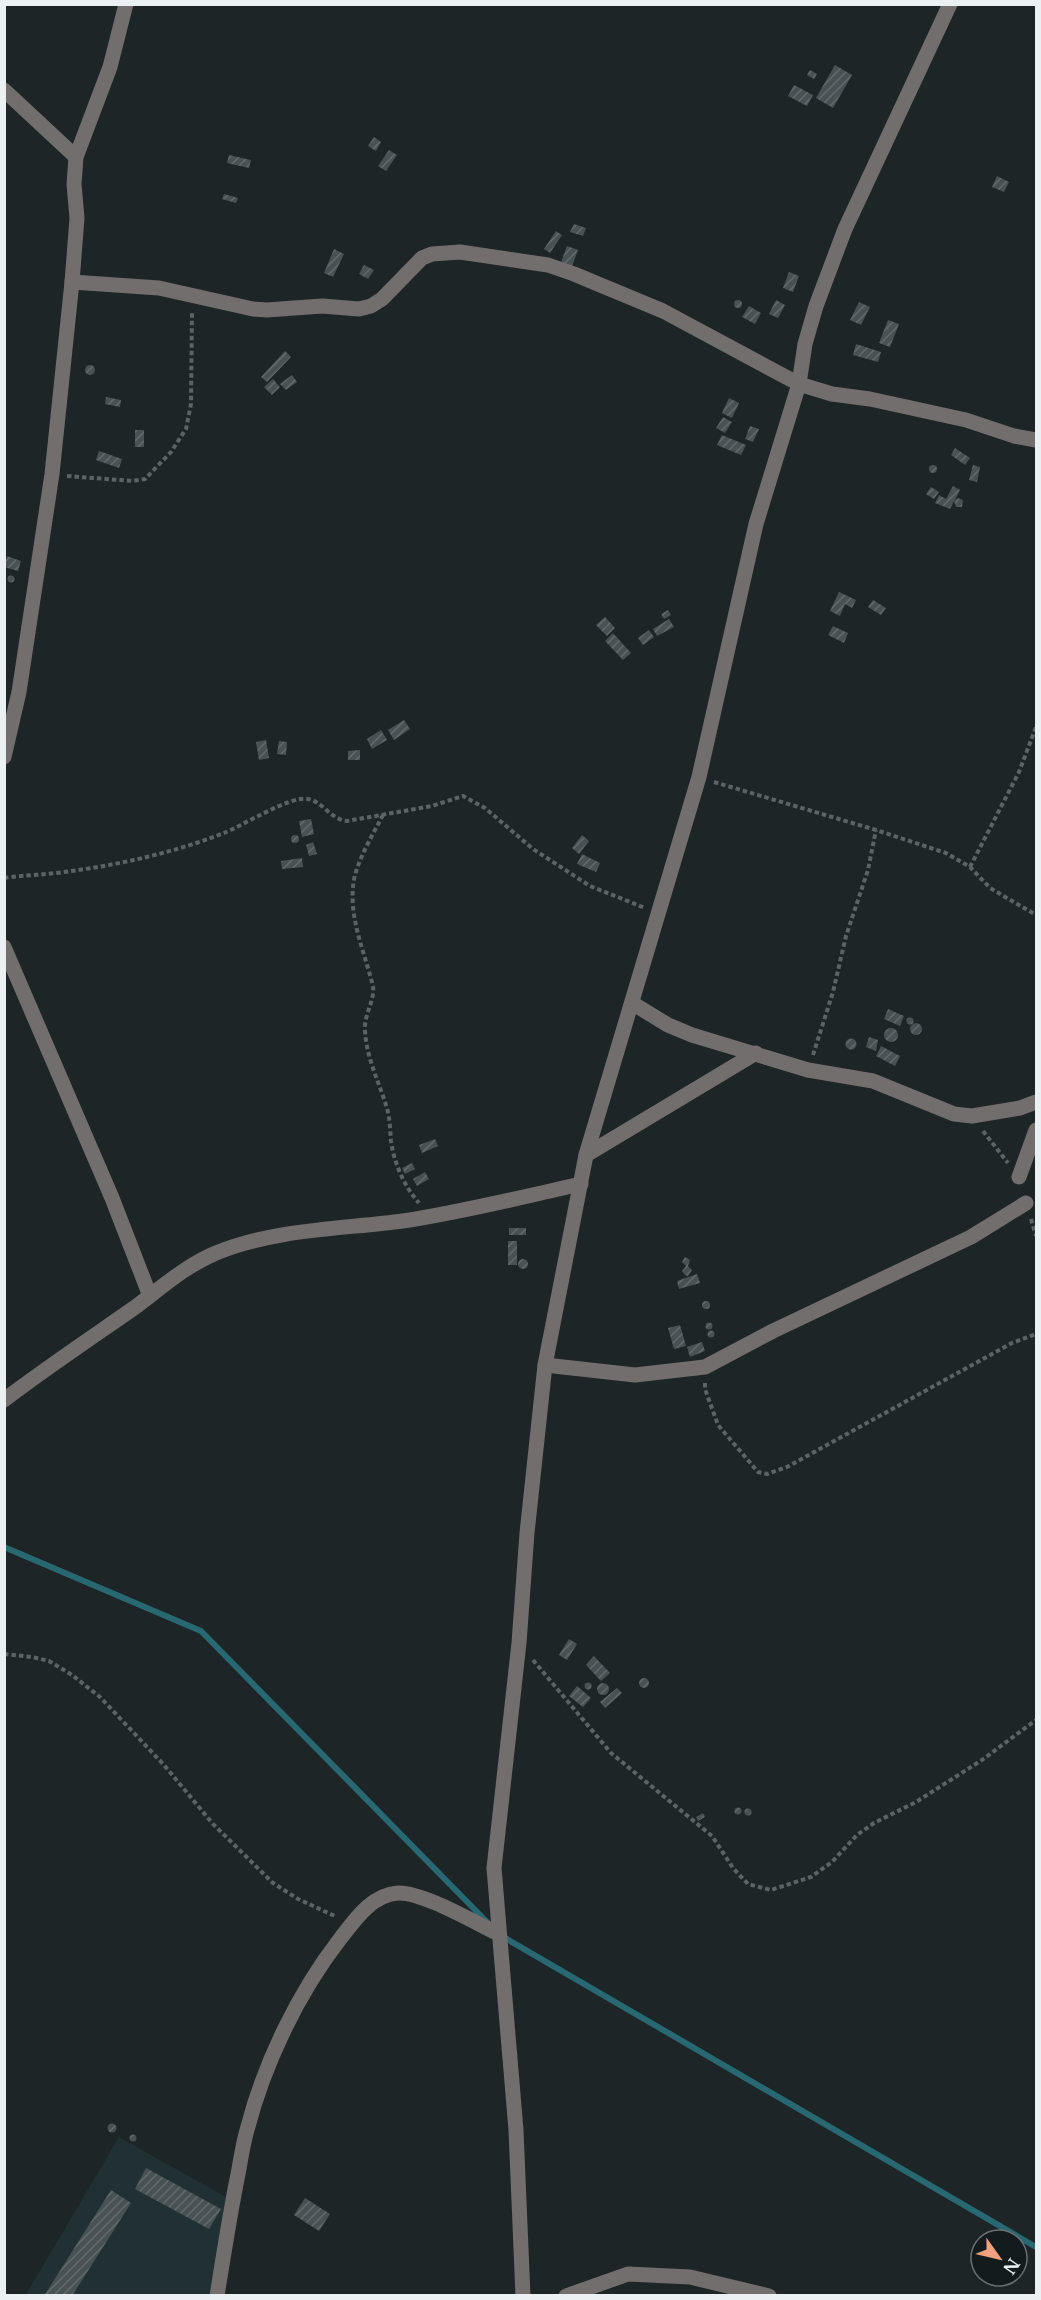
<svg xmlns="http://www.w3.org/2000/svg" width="1041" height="2300" viewBox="0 0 1041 2300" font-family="'Libre Baskerville',serif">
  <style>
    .built { fill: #203033 }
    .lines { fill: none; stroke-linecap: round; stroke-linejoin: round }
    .stream { stroke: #286873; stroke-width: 6 }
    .building { fill: url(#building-hatch) }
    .path { stroke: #5c6364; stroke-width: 4; stroke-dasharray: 4.5 3; stroke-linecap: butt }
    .minor { stroke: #726e6d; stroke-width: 15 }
  </style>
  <defs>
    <pattern id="building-hatch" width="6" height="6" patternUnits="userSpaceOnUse" patternTransform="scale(1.5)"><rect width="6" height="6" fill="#485153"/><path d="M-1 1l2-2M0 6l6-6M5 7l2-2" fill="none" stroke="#636a6c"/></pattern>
  </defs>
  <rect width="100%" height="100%" fill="#1d2526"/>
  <polygon class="built" points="119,2137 226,2197 211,2295 25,2296"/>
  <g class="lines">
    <g class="stream">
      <polyline points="4,1547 201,1631 487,1922"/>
      <polyline points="500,1935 1036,2247"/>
    </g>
  </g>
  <g class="building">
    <polygon points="835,65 852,75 833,108 816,98"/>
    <polygon points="810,70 817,74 814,79 807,75"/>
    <polygon points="794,85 813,95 807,106 788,96"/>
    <polygon points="374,137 381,142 376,151 368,146"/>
    <polygon points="389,150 397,155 386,171 378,166"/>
    <polygon points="229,155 251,160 249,168 227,163"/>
    <polygon points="997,176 1009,182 1004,192 992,187"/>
    <polygon points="224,194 238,198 236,203 222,199"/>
    <polygon points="574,224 586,228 583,236 570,232"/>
    <polygon points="556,231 562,235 550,253 544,249"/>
    <polygon points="567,246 578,250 571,269 560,265"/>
    <polygon points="334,249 344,254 333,277 324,273"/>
    <polygon points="364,265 374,270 368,279 359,274"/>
    <polygon points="789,272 799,276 793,292 783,288"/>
    <polygon points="776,300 785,305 778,318 769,314"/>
    <circle cx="738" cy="304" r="4"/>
    <polygon points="859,302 870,307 861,325 850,320"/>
    <polygon points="749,306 761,313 755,324 742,317"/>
    <polygon points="888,320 899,324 890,347 879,343"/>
    <polygon points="856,344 881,352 878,362 853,355"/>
    <polygon points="285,351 291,357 267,382 261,377"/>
    <circle cx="90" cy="370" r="5"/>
    <polygon points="292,375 297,382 286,390 280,384"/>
    <polygon points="273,379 280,387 272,395 264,387"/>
    <polygon points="106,397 121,400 120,407 105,404"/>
    <polygon points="729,398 739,403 732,418 722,413"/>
    <polygon points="723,417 732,422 725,433 716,428"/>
    <polygon points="750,426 759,429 753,442 745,439"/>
    <rect x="135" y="430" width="9" height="17"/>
    <polygon points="722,435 746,445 741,455 717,445"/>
    <polygon points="955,448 970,458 965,465 951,455"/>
    <polygon points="99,451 122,459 119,468 96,460"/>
    <circle cx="933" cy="469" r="4"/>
    <polygon points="973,465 980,467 977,482 969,480"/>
    <polygon points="953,486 960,490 955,500 958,498 963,500 962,507 956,507 954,501 950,509 935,503 939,495 946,499"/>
    <polygon points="931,487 939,492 934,499 926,494"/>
    <polygon points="7,556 21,561 18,571 4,567"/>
    <circle cx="11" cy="579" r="3.5"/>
    <polygon points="839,592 856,600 852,608 845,604 840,616 830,611"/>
    <polygon points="873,600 886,608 881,615 868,607"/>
    <polygon points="668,610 671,615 664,619 661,614"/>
    <polygon points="605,617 615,628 607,636 596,625"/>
    <polygon points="669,619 674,627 657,636 653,629"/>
    <polygon points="833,626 848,633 844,643 828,635"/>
    <polygon points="649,630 654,637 643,645 638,638"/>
    <polygon points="613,633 631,653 623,660 605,641"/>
    <polygon points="404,720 410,729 394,740 388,730"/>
    <polygon points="381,730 387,740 372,749 367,739"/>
    <polygon points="266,740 269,758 259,760 256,742"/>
    <polygon points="279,741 287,742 286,755 277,754"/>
    <polygon points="360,750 360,760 348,760 348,751"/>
    <polygon points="311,819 314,834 302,837 299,821"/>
    <polygon points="582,835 589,841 579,854 572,848"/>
    <circle cx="295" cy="839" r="4"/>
    <polygon points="313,842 317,854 309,856 306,845"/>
    <polygon points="582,854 600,863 596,872 577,864"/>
    <polygon points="302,858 303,867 282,869 281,861"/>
    <polygon points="888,1009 904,1016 900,1026 884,1019"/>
    <circle cx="910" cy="1021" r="3.5"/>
    <circle cx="916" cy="1029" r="6"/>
    <circle cx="891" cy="1035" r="7"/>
    <polygon points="869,1037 878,1040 876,1051 866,1047"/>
    <circle cx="851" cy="1044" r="5.5"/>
    <polygon points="881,1046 900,1056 895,1066 876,1056"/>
    <polygon points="435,1139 438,1146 422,1153 419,1145"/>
    <polygon points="412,1163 415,1169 405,1174 402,1168"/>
    <polygon points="425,1172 429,1179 417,1186 413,1179"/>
    <rect x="509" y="1228" width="17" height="7"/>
    <rect x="508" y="1241" width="9" height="24"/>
    <polygon points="685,1257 690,1260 688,1266 692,1270 688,1276 685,1275 682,1271 686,1266 682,1262"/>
    <circle cx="523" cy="1264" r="5"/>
    <polygon points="697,1274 700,1283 679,1289 677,1281"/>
    <circle cx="706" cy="1305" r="4"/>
    <circle cx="709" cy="1326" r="3.5"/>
    <polygon points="680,1325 686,1346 674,1349 668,1328"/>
    <circle cx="711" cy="1334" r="3.5"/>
    <polygon points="702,1342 705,1351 690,1357 687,1347"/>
    <polygon points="569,1639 577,1644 567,1660 559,1655"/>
    <polygon points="594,1656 610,1673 601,1681 586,1665"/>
    <circle cx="644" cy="1683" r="5"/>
    <circle cx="588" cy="1686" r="3.5"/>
    <circle cx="603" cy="1689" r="6"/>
    <polygon points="577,1686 591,1698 583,1707 569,1696"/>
    <polygon points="617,1688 622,1693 605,1708 600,1702"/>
    <circle cx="738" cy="1811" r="3.5"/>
    <circle cx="748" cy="1812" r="3.5"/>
    <polygon points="703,1813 705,1817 698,1821 696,1817"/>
    <circle cx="112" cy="2128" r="4.5"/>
    <circle cx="133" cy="2138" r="3.5"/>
    <polygon points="146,2168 221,2209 209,2229 135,2189"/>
    <polygon points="111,2190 131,2203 72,2296 44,2296"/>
    <polygon points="305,2198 330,2214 319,2231 294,2215"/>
  </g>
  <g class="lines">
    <g class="path">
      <polyline points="67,476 133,481 145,479 171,452 186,429 191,404 192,311"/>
      <polyline points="714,782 876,830 946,853 970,867 990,888 1036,915"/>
      <path d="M383,815c-10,19 -22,39 -28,60 -9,37 9,75 18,111 2,15 -9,28 -8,44 1,26 13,50 21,75 4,12 4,24 5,36 3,22 13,45 28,62"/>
      <polyline points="970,867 1019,772 1036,727"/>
      <path d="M4,878c20,-3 40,-3 60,-6 54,-7 109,-19 160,-39 18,-7 67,-38 84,-34 14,2 22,20 39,22l85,-15 31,-10 22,12 48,41 57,37 55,22"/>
      <polyline points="813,1055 833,992 846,936 868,870 876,830"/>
      <polyline points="983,1131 1008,1163"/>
      <polyline points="1031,1219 1036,1236"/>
      <polyline points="705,1383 705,1389 718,1425 758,1472 767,1474 787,1467 1012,1343 1036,1334"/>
      <polyline points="4,1654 32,1657 49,1661 72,1675 100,1697 164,1765 213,1824 273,1883 298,1899 337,1917"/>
      <polyline points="533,1660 611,1753 712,1836 733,1868 748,1884 771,1890 811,1877 832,1862 857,1835 874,1823 916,1802 982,1760 1036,1720"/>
    </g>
    <g class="minor">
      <polyline points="4,90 76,157"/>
      <polyline points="72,282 159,288 253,309 267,310 322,306 359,309 371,306 382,299 422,258 432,254 460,252 548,265 574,274 663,311 799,384 832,394 870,399 966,420 1014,436 1036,440"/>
      <polyline points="4,757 19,692 52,474 72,282 77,218 74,184 76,157 110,67 126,4"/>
      <polyline points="4,947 112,1198 150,1296"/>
      <polyline points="632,1003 668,1025 692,1035 808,1070 873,1081 954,1114 972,1116 1020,1108 1036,1102"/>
      <polyline points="586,1155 756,1053"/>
      <polyline points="1019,1177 1036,1130"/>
      <polyline points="545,1365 635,1375 705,1367 773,1331 971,1237 1026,1203"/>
      <path d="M4,1400c42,-32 87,-62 130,-92 27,-20 51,-42 82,-55 58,-24 126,-24 187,-32 60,-9 119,-24 178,-37"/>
      <path d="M217,2296c6,-38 12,-75 19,-112 4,-18 6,-37 11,-54 17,-66 51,-137 93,-191 15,-19 31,-44 58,-46 25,-1 77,30 101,41"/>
      <polyline points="523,2296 516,2130 494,1868 519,1643 527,1533 545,1365 586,1155 699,777 756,524 799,384 805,344 816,306 845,229 950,4"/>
      <polyline points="566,2296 628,2274 690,2277 769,2296"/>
    </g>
  </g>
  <rect width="1041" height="2300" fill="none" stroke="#ebf1f2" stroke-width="12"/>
  <g transform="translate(999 2258) rotate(124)"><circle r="28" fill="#131b1d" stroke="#697172" stroke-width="1.5"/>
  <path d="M0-4.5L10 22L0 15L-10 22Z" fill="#f1a17d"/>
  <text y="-9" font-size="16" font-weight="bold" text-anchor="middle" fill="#ebf1f2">N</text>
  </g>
</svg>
